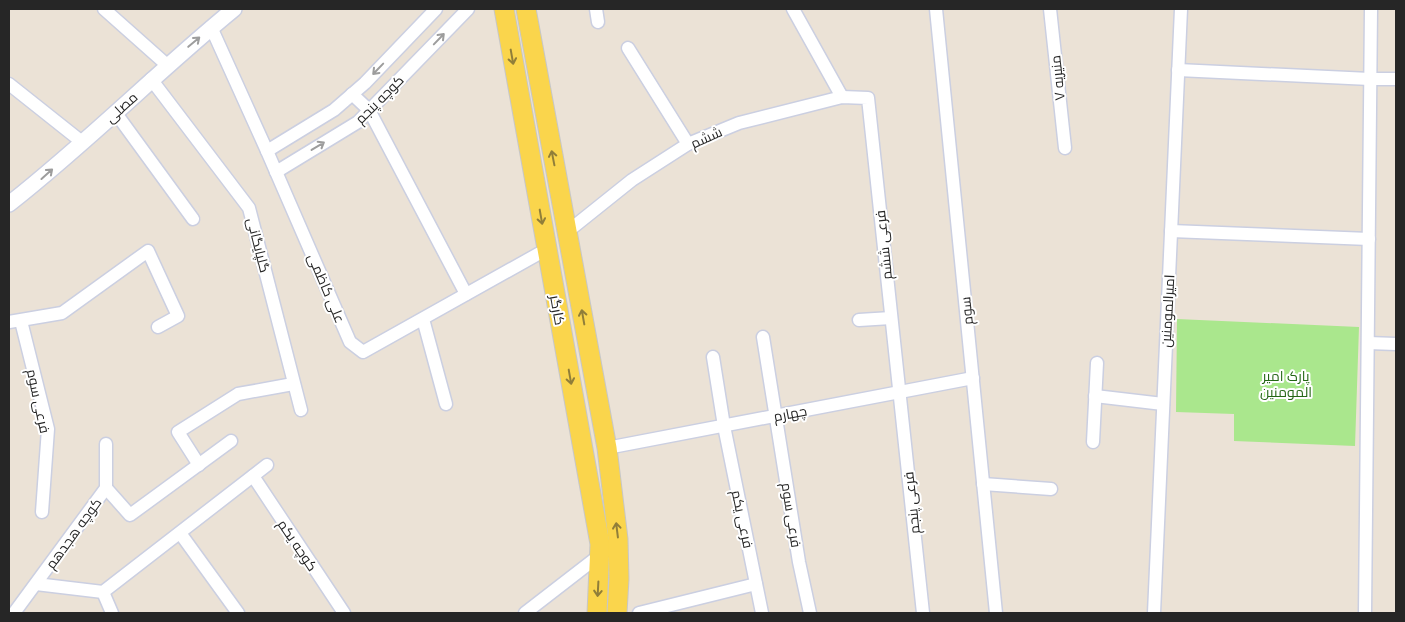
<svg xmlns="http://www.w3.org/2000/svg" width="1405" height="622" viewBox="0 0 1405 622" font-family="'Noto Sans',Cairo,sans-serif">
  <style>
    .green { fill: #aae78d }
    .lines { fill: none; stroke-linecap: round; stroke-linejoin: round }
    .minor-casing { stroke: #cbcfe1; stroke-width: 15 }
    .tertiary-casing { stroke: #cbcfe1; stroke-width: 18 }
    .primary-casing { stroke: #c7c7c7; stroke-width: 21 }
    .minor { stroke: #fff; stroke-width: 12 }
    .tertiary { stroke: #fff; stroke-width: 15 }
    .primary { stroke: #fad54c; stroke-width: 19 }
    .oneway { stroke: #9d9d9d }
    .oneway2 { stroke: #907e39 }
    .labels { text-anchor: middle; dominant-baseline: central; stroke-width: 4; stroke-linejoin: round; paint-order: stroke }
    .street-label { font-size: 14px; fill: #262626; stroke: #fff }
    .park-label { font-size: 14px; fill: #236614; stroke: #fff }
  </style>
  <rect width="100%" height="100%" fill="#ebe2d6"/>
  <polygon class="green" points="1177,319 1359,327 1355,446 1234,441 1234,414 1176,412"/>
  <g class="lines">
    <defs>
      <g id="minor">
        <polyline points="104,9 167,65"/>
        <polyline points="596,9 598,22"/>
        <polyline points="793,9 842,97"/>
        <polyline points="936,9 996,613"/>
        <polyline points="1050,9 1065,148"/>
        <polyline points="211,27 267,151 350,342 363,352 547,249"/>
        <polyline points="628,48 688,144"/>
        <polyline points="1178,70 1370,79 1396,79"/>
        <polyline points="151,79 249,208 301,410"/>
        <polyline points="9,84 82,142"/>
        <polyline points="352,94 369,110 466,294"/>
        <polyline points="115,112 193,219"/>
        <polyline points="267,151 334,110 365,83 436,9"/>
        <polyline points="276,172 358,122 468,9"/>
        <polyline points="1171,231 1369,239"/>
        <polyline points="567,232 632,180 688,144 739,123 842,97 868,98 923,613"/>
        <polyline points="423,319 446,404"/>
        <polyline points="859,320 891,318"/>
        <polyline points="21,321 48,429 42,512"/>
        <polyline points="9,322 62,313 148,251 178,316 158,327"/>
        <polyline points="763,337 799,562 810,613"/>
        <polyline points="1368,343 1396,344"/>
        <polyline points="713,357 724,426 762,613"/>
        <polyline points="1095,396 1163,404"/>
        <polyline points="1093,442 1097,363"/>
        <polyline points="607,448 973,378"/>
        <polyline points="199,465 178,432 238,394 293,384"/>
        <polyline points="253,476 344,613"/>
        <polyline points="983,484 1051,489"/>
        <polyline points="106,488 130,515 231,441"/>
        <polyline points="180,533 238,613"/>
        <polyline points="36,584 103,592 267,465"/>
        <polyline points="103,592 112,613"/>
        <polyline points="14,613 106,488 106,444"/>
        <polyline points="525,613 600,555"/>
        <polyline points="639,613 756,584"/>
        <polyline points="1154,613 1181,9"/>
        <polyline points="1365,613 1371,9"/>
      </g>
      <path id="tertiary" d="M9,204c78,-61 148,-132 225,-195"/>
      <g id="primary">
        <polyline points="504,9 600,544 597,613"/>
        <polyline points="526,9 607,448 618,539 619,579 617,613"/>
      </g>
    </defs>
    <use href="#minor" class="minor-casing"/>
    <use href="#tertiary" class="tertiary-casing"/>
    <use href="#primary" class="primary-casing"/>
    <use href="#minor" class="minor"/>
    <use href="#tertiary" class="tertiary"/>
    <use href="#primary" class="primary"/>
  </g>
  <defs><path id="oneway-shaft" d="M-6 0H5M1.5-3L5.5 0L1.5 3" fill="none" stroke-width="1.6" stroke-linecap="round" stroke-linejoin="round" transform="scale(1.25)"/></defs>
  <g class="oneway">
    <use href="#oneway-shaft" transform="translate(439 39) rotate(-46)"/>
    <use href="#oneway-shaft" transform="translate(194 42) rotate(-40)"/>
    <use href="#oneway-shaft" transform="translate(378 69) rotate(134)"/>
    <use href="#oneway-shaft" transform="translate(318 146) rotate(-31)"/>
    <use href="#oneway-shaft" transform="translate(47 174) rotate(-42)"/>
  </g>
  <g class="oneway2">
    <use href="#oneway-shaft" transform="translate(512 57) rotate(80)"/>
    <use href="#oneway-shaft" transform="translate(553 158) rotate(-101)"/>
    <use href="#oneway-shaft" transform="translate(541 217) rotate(80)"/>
    <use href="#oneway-shaft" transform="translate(583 317) rotate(-100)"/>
    <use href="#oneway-shaft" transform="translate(570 377) rotate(80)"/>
    <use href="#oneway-shaft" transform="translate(617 530) rotate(-97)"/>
    <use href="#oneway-shaft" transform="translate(598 589) rotate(93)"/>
  </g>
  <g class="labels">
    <g class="street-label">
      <text transform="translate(1057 78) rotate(-96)">منیریه ۷</text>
      <text transform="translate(379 99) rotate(-45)">کوچه پنجم</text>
      <text transform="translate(121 107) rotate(-42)">مصلی</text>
      <text transform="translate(706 137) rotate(-24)">ششم</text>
      <text transform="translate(259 245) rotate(76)">گلپایگانی</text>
      <text transform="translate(883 245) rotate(-96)">فرعی ششم</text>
      <text transform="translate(327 288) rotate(67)">علی کاظمی</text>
      <text transform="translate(558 310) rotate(80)">کارگر</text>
      <text transform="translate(966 311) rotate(-96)">سوم</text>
      <text transform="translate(1167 311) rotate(-87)">امیرالمومنین</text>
      <text transform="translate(39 401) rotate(78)">فرعی سوم</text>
      <text transform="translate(790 413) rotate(-11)">چهارم</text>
      <text transform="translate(911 503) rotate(-96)">فرعی پنجم</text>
      <text transform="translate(792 515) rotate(81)">فرعی سوم</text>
      <text transform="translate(743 519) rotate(78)">فرعی یکم</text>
      <text transform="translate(73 533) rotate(-54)">کوچه هجدهم</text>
      <text transform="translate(298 545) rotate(56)">کوچه یکم</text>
    </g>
    <g class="park-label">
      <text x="1286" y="375">پارک امیر<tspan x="1286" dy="16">المومنین</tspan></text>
    </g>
  </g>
  <rect width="1405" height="622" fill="none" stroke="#262626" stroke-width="20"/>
</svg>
